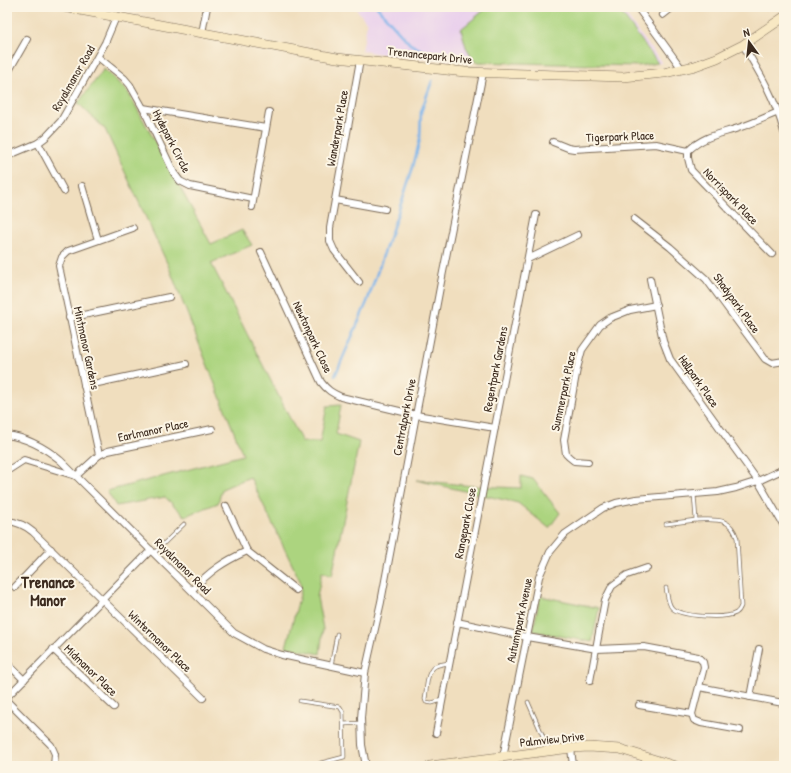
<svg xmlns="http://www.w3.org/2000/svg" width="791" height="773" viewBox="0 0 791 773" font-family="'Patrick Hand',sans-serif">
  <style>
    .built { fill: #ead1ec }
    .green { fill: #acd47f; stroke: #747f4e }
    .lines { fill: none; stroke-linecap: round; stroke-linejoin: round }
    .stream { stroke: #7ab3ea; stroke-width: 2.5 }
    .lane-casing { stroke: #7a6956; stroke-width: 4.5 }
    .street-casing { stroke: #7a6956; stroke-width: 8 }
    .secondary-casing { stroke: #7a6956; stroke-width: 10 }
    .lane { stroke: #fff; stroke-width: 3 }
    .street { stroke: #fff; stroke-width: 6 }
    .secondary { stroke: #f8e8c3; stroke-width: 9 }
    .labels { text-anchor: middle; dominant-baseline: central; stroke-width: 4; stroke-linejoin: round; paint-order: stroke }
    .street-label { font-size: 12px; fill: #3b2a1e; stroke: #fcf5e5 }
    .district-label { font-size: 16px; font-weight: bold; fill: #3b2a1e; stroke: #fcf5e5 }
  </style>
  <rect width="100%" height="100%" fill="#fcf5e5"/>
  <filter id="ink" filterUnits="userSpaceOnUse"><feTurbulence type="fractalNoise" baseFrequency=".025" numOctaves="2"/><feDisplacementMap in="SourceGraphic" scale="8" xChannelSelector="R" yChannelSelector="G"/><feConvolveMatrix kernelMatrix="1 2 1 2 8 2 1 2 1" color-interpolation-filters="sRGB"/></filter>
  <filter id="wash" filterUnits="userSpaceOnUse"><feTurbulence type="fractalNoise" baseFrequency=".012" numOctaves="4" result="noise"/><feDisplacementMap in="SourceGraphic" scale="16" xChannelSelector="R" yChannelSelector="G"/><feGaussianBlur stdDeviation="0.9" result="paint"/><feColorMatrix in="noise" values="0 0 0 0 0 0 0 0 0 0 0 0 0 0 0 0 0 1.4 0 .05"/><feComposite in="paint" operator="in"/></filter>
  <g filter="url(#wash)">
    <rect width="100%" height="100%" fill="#f0debe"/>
    <polygon class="built" points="355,7 620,7 662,63 638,66 475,62 388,55 362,51 367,23"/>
    <g class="green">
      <polygon points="488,7 617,7 658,63 638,66 475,62 466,47 461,29"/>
      <polygon points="104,69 128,92 211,244 242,230 252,245 211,263 302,442 320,442 327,406 341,405 336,434 359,442 332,576 322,572 317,597 323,629 320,654 286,647 301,591 300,581 250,477 222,489 218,503 185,516 165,497 116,506 107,491 243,455 168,265 105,129 78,103"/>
      <polygon points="521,476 533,479 560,513 549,528 518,503 416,480 473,486 521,488"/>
      <polygon points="540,596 599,608 592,642 533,631"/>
    </g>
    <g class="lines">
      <g class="stream">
        <polyline points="377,7 410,44 435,57"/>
        <polyline points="335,376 367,302 403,198 413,167 420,139 421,112 432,81"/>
      </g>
    </g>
  </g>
  <g filter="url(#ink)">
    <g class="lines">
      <defs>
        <g id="lane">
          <polyline points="666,524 696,520"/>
          <polyline points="154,553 184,524"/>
          <path d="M666,588c1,5 2,16 6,20 9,9 53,11 64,5 3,-2 4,-4 5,-7l-4,-68c-7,-22 -22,-18 -41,-18l-2,-26"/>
          <polyline points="331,666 337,634"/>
          <path d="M442,700l-10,3 -6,-1 -1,-3c2,-10 1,-29 11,-33 4,-2 9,-2 13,-3"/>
          <polyline points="300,701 340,707 343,712 344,757 321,763 316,766"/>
          <polyline points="528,702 549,750"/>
          <polyline points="344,724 361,723"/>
        </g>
        <g id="street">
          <polyline points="637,7 682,69"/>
          <polyline points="663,15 673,7"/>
          <polyline points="202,33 207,7"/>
          <path d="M743,45c17,28 33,55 41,87"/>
          <polyline points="98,57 124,78 130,85 143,108 174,173 180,181 190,186 253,199"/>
          <polyline points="7,74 27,39"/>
          <polyline points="143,108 266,128"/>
          <polyline points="553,142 568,148 574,149 656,144 688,151"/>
          <polyline points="38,143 64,191"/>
          <polyline points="7,156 38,143 46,137 61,121 105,43 116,17"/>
          <polyline points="82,186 98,240"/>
          <polyline points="335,200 385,209"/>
          <polyline points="252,207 269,112"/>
          <polyline points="634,219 670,247 706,279 765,359 772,363 784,361"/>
          <path d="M261,252l60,130c6,8 11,11 20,15l75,18 79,13"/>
          <path d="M772,254l-81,-84 -3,-12v-7c16,-16 34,-17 53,-24 15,-5 29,-12 43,-17"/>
          <polyline points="528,259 578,235"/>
          <polyline points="650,279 663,341 670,359 758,481 784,526"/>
          <polyline points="359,282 334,250 330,241 330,228 360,60"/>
          <polyline points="69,318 169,297"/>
          <polyline points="84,386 186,364"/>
          <path d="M7,435c21,3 37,12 53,25l174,173 29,16 19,6 83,18"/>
          <polyline points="99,455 108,451 212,429"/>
          <polyline points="588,462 574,461 569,457 566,454 564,440 577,369 582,350 600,325 610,318 630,310 656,305"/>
          <polyline points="7,471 24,460 76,476 99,455 59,266 62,257 68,251 133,228"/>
          <polyline points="226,506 247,551 296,590"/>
          <path d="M7,521c11,1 18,4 26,11l170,166"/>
          <polyline points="15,587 51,549"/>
          <path d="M192,590c18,-19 31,-28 55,-39"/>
          <polyline points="457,622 527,637 597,649 644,647 698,657 703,662 704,667 692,714 694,720 701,723 740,730"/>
          <polyline points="53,649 114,707"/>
          <polyline points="7,663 24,680"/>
          <polyline points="590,681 605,600 612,586 627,575 647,568"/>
          <polyline points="699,687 783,703"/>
          <polyline points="7,697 151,550"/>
          <polyline points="750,697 759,649"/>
          <polyline points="7,701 51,745 55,754 54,766"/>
          <polyline points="639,705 692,714"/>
          <polyline points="436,733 536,215"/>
          <polyline points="571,748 573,766"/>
          <polyline points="503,757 539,577 550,552 565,534 603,508 616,503 636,499 718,492 736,488 758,481 784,469"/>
          <polyline points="366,766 362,745 361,718 365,673 381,602 441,282 483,73"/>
        </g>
        <g id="secondary">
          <polyline points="64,7 337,58 465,72 623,77 664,73 695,66 717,58 743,45 784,17"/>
          <polyline points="430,766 571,748 589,747 620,749 675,766"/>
        </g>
      </defs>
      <use href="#lane" class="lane-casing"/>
      <use href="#street" class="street-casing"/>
      <use href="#secondary" class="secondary-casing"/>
      <use href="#lane" class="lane"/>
      <use href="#street" class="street"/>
      <use href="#secondary" class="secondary"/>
    </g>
  </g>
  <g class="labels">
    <g class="street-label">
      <text transform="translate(430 55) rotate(6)">Trenancepark Drive</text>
      <text transform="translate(73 78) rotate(-60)">Royalmanor Road</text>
      <text transform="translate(337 128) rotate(-80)">Wanderpark Place</text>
      <text transform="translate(620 136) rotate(-2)">Tigerpark Place</text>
      <text transform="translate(172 141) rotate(63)">Hydepark Circle</text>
      <text transform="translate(731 196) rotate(46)">Norrispark Place</text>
      <text transform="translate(737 303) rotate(54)">Shadypark Place</text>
      <text transform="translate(313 337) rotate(65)">Newtonpark Close</text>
      <text transform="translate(87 348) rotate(78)">Mintmanor Gardens</text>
      <text transform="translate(495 369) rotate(-79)">Regentpark Gardens</text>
      <text transform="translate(699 381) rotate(55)">Hallpark Place</text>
      <text transform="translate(563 391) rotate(-78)">Summerpark Place</text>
      <text transform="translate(404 417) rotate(-79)">Centralpark Drive</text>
      <text transform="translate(153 430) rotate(-12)">Earlmanor Place</text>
      <text transform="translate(465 523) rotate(-79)">Rangepark Close</text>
      <text transform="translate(183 566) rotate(45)">Royalmanor Road</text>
      <text transform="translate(519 620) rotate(-78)">Autumnpark Avenue</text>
      <text transform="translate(160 641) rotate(44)">Wintermanor Place</text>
      <text transform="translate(91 670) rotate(44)">Midmanor Place</text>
      <text transform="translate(552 739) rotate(-6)">Palmview Drive</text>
    </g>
    <g class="district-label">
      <text x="48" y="582">Trenance<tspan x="48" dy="18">Manor</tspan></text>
    </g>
  </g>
  <rect width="791" height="773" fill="none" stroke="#fcf5e5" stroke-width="24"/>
  <g transform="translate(749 42) rotate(345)" stroke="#fcf5e5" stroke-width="3" paint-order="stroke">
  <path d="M0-3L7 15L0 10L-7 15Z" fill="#3b2a1e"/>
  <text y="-6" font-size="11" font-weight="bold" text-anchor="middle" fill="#3b2a1e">N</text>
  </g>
</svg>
